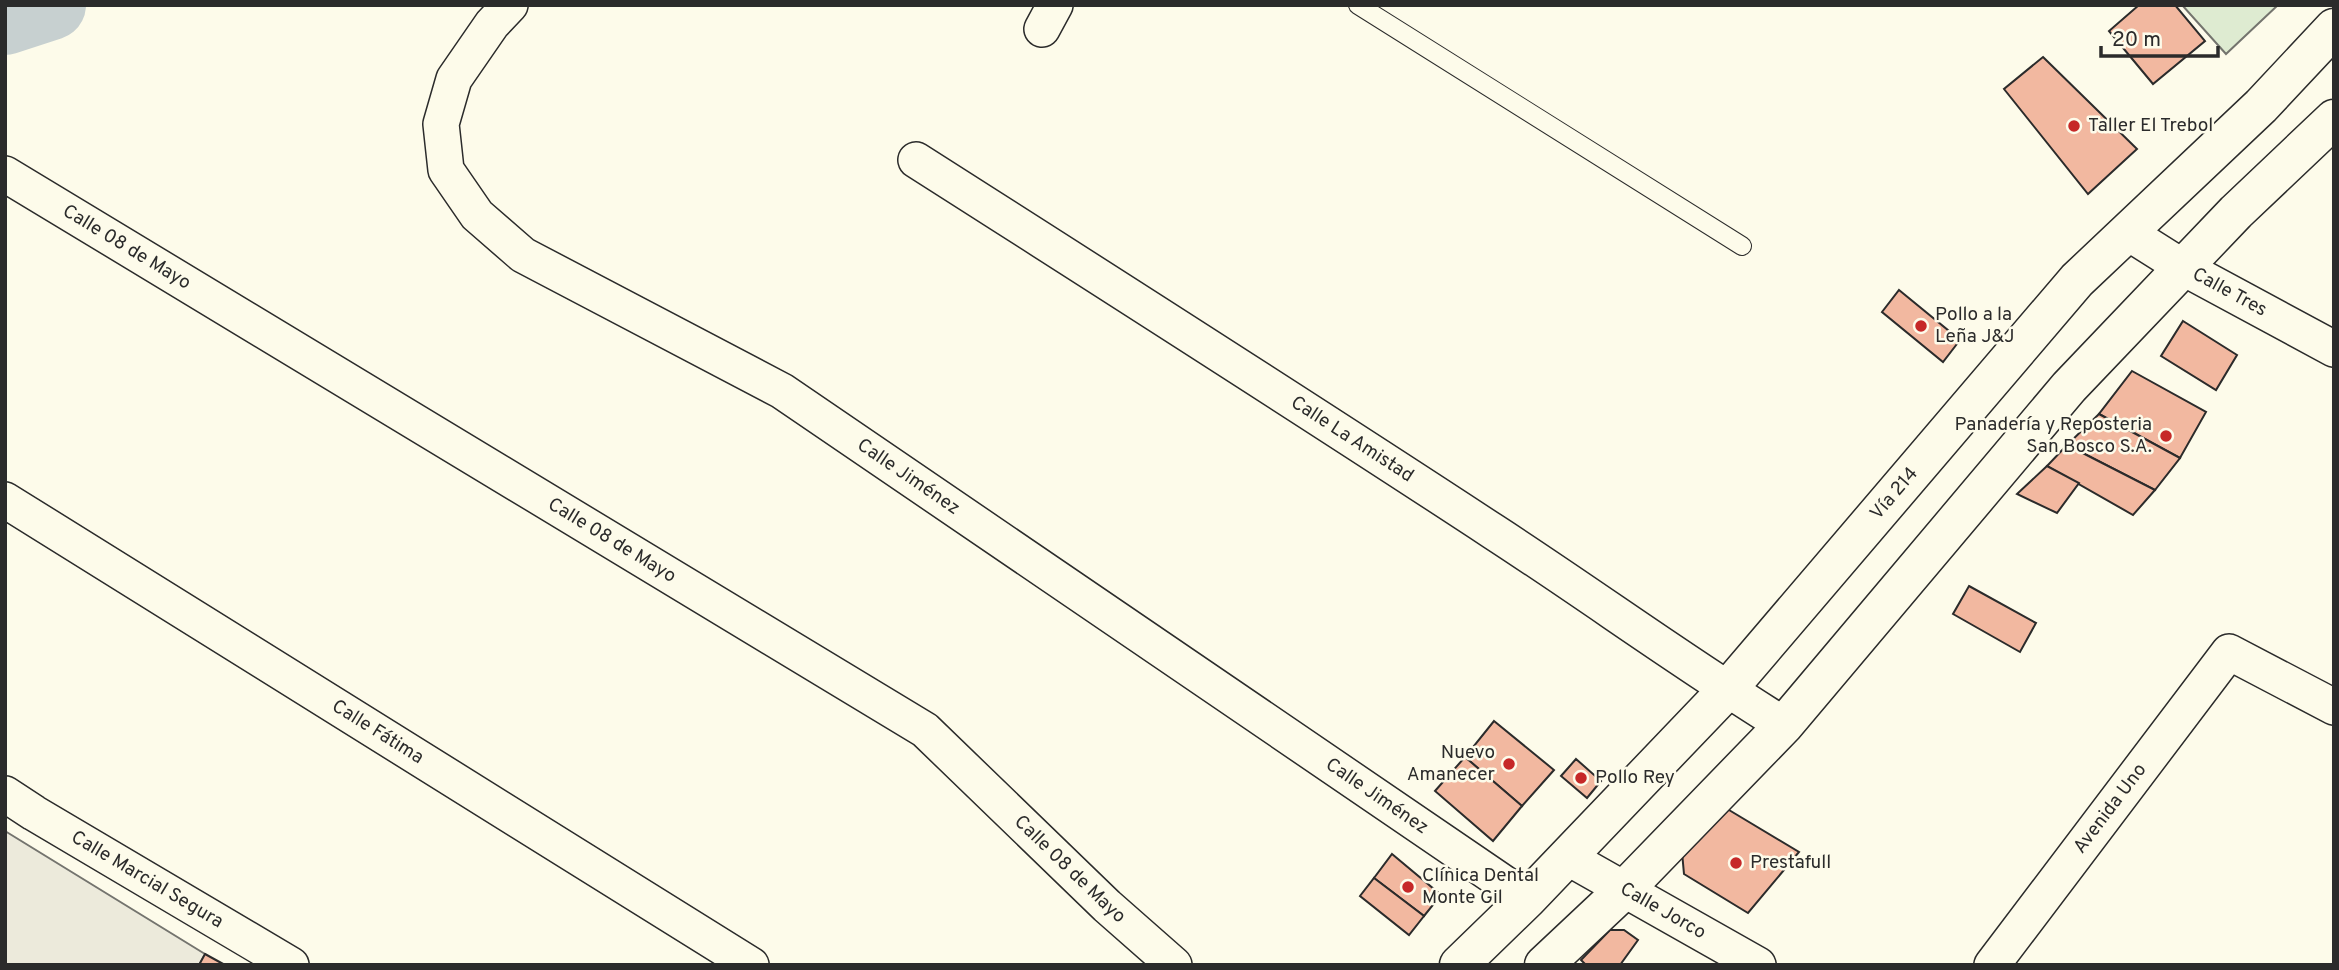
<svg xmlns="http://www.w3.org/2000/svg" width="2339" height="970" viewBox="0 0 2339 970" font-family="Overpass,sans-serif">
  <style>
    .green { fill: #deebd1; stroke: #74746e; stroke-width: 2 }
    .parking { fill: #eceadb; stroke: #74746e; stroke-width: 2 }
    .lines { fill: none; stroke-linecap: round; stroke-linejoin: round }
    .river { stroke: #c7d0d0; stroke-width: 70 }
    .building { fill: #f2b8a0; stroke: #2b2b2b; stroke-width: 2 }
    .service-casing { stroke: #2b2b2b; stroke-width: 20 }
    .minor-casing { stroke: #2b2b2b; stroke-width: 38 }
    .secondary-casing { stroke: #2b2b2b; stroke-width: 41 }
    .service { stroke: #fdfbea; stroke-width: 18 }
    .minor { stroke: #fdfbea; stroke-width: 35 }
    .secondary { stroke: #fdfbea; stroke-width: 38 }
    .poi-dot { fill: #c62828; stroke: #fdfbea; stroke-width: 2.5 }
    .labels { text-anchor: middle; dominant-baseline: central; stroke-width: 5; stroke-linejoin: round; paint-order: stroke }
    .poi-label { font-size: 19px; fill: #2b2b2b; stroke: #fdfbea; text-anchor: start }
    .street-label { font-size: 19px; fill: #2b2b2b; stroke: #fdfbea }
  </style>
  <rect width="100%" height="100%" fill="#fdfbea"/>
  <polygon class="green" points="2182,5 2278,5 2226,54"/>
  <polygon class="parking" points="5,831 205,954 199,965 5,965"/>
  <g class="lines">
    <polyline class="river" points="5,20 51,5"/>
  </g>
  <g class="building">
    <polygon points="2139,5 2175,5 2205,41 2153,84 2109,31"/>
    <polygon points="2043,57 2137,149 2088,194 2004,89"/>
    <polygon points="1899,290 1960,340 1943,362 1882,312"/>
    <polygon points="2183,321 2237,355 2216,390 2161,356"/>
    <polygon points="2132,371 2206,412 2180,458 2099,414"/>
    <polygon points="2099,414 2180,458 2155,490 2067,445"/>
    <polygon points="2067,445 2155,490 2133,515 2047,466"/>
    <polygon points="2047,466 2079,483 2057,513 2017,494"/>
    <polygon points="1969,586 2036,623 2020,652 1953,614"/>
    <polygon points="1494,721 1554,770 1522,806 1465,757"/>
    <polygon points="1465,757 1522,806 1493,841 1435,791"/>
    <polygon points="1576,759 1601,781 1587,798 1561,776"/>
    <polygon points="1724,807 1799,852 1748,913 1684,874 1682,852"/>
    <polygon points="1392,854 1441,895 1424,916 1374,878"/>
    <polygon points="1374,878 1424,916 1409,935 1360,896"/>
    <polygon points="1610,930 1624,930 1638,940 1620,965 1586,965 1581,960"/>
    <polygon points="205,954 225,965 199,965"/>
  </g>
  <g class="lines">
    <defs>
      <polyline id="service" points="1358,5 1742,246"/>
      <g id="minor">
        <path id="s1" d="M510,5l-18,19 -38,55 -13,45 5,46 31,45 46,40 259,136 745,508"/>
        <polyline points="1042,29 1055,5"/>
        <path id="s2" d="M916,160c193,123 386,246 578,372 97,63 191,132 290,193"/>
        <path id="s3" d="M5,174l920,556 182,176 67,59"/>
        <path id="s4" d="M2127,232l57,36 150,81"/>
        <path id="s5" d="M5,500l746,465"/>
        <path id="s6" d="M5,794l29,19 257,152"/>
        <path id="s7" d="M1567,857l191,108"/>
        <path id="s8" d="M1992,965l237,-313 105,55"/>
      </g>
      <g id="secondary">
        <path id="s9" d="M1459,965l68,-66 200,-209 350,-410 184,-174 73,-78"/>
        <polyline points="1544,965 1626,888 1784,725 2069,387 2236,212 2334,119"/>
      </g>
    </defs>
    <use href="#service" class="service-casing"/>
    <use href="#minor" class="minor-casing"/>
    <use href="#secondary" class="secondary-casing"/>
    <use href="#service" class="service"/>
    <use href="#minor" class="minor"/>
    <use href="#secondary" class="secondary"/>
  </g>
  <g class="poi-dot">
    <circle cx="2074" cy="126" r="7"/>
    <circle cx="1921" cy="326" r="7"/>
    <circle cx="2166" cy="436" r="7"/>
    <circle cx="1509" cy="764" r="7"/>
    <circle cx="1581" cy="778" r="7"/>
    <circle cx="1736" cy="863" r="7"/>
    <circle cx="1408" cy="887" r="7"/>
  </g>
  <g class="labels">
    <g class="poi-label">
      <text x="2088" y="126">Taller El Trebol</text>
      <text x="1935" y="315">Pollo a la<tspan x="1935" dy="22">Leña J&amp;J</tspan></text>
      <text x="2152" y="425" text-anchor="end">Panadería y Reposteria<tspan x="2152" dy="22">San Bosco S.A.</tspan></text>
      <text x="1495" y="753" text-anchor="end">Nuevo<tspan x="1495" dy="22">Amanecer</tspan></text>
      <text x="1595" y="778">Pollo Rey</text>
      <text x="1750" y="863">Prestafull</text>
      <text x="1422" y="876">Clínica Dental<tspan x="1422" dy="22">Monte Gil</tspan></text>
    </g>
    <g class="street-label">
      <text stroke="none"><textPath href="#s3" startOffset="142">Calle 08 de Mayo</textPath></text>
      <text stroke="none"><textPath href="#s4" startOffset="119">Calle Tres</textPath></text>
      <text stroke="none"><textPath href="#s2" startOffset="518">Calle La Amistad</textPath></text>
      <text stroke="none"><textPath href="#s1" startOffset="747">Calle Jiménez</textPath></text>
      <text stroke="none"><textPath href="#s9" startOffset="642">Vía 214</textPath></text>
      <text stroke="none"><textPath href="#s3" startOffset="709">Calle 08 de Mayo</textPath></text>
      <text stroke="none"><textPath href="#s5" startOffset="439">Calle Fátima</textPath></text>
      <text stroke="none"><textPath href="#s1" startOffset="1314">Calle Jiménez</textPath></text>
      <text stroke="none"><textPath href="#s8" startOffset="196">Avenida Uno</textPath></text>
      <text stroke="none"><textPath href="#s3" startOffset="1276">Calle 08 de Mayo</textPath></text>
      <text stroke="none"><textPath href="#s6" startOffset="166">Calle Marcial Segura</textPath></text>
      <text stroke="none"><textPath href="#s7" startOffset="110">Calle Jorco</textPath></text>
    </g>
  </g>
  <rect width="2339" height="970" fill="none" stroke="#2b2b2b" stroke-width="14"/>
  <path d="M2101 46v10h117v-10" fill="none" stroke="#2b2b2b" stroke-width="3.5"/>
  <text x="2112" y="46" font-size="21" fill="#2b2b2b" stroke="#fdfbea" stroke-width="5" paint-order="stroke">20 m</text>
</svg>
